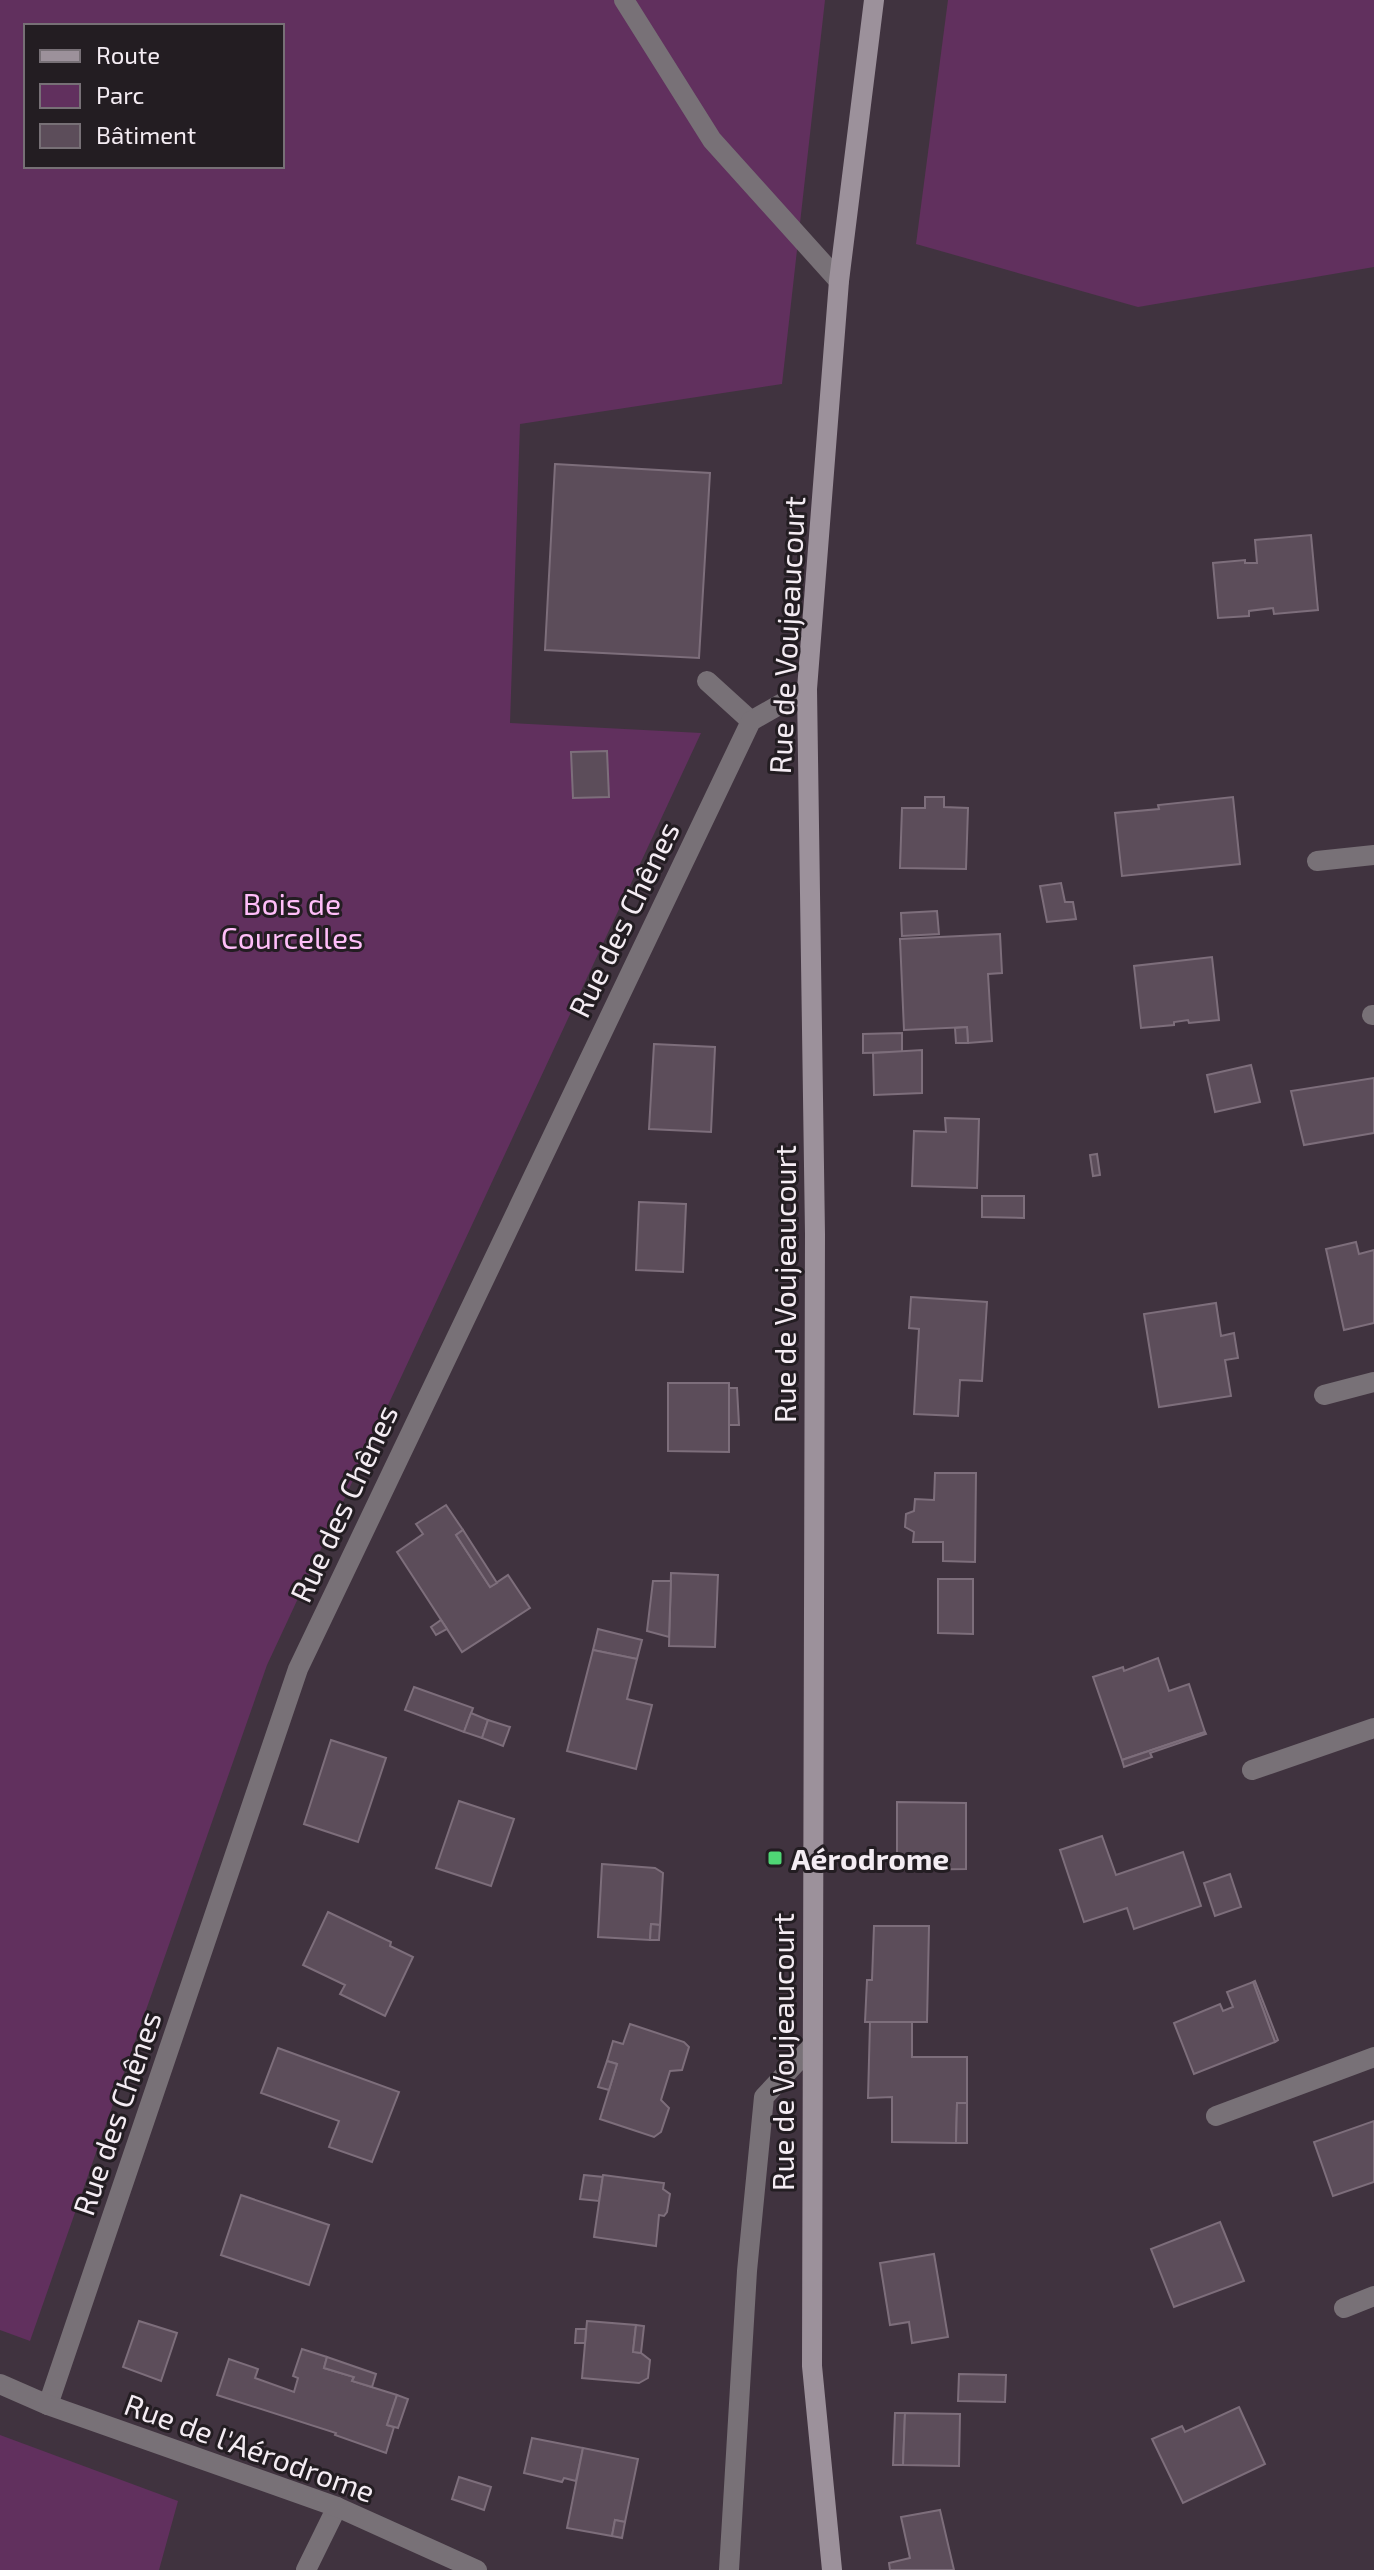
<svg xmlns="http://www.w3.org/2000/svg" width="1374" height="2570" viewBox="0 0 1374 2570" font-family="'Exo 2',sans-serif">
  <style>
    .green { fill: #61305e; fill-rule: evenodd }
    .building { fill: #5c4d5a; stroke: #7d6e7b; stroke-width: 2 }
    .lines { fill: none; stroke-linecap: round; stroke-linejoin: round }
    .service { stroke: #787177; stroke-width: 20 }
    .minor { stroke: #787177; stroke-width: 20 }
    .tertiary { stroke: #787177; stroke-width: 20 }
    .secondary { stroke: #9c919b; stroke-width: 20 }
    .poi-dot { fill: #4fd675; stroke: #231d22; stroke-width: 3 }
    .labels { text-anchor: middle; dominant-baseline: central; stroke-width: 6; stroke-linejoin: round; paint-order: stroke }
    .street-label { font-size: 30px; fill: #f4ecf3; stroke: #231d22 }
    .park-label { font-size: 30px; fill: #ffbef9; stroke: #231d22 }
    .poi-label { font-size: 30px; font-weight: bold; fill: #f4ecf3; stroke: #231d22; text-anchor: start }
  </style>
  <rect width="100%" height="100%" fill="#40333f"/>
  <g class="green">
    <path d="M0,0h825l-43,384 -262,40 -10,299 191,10 -434,932 -237,676 -30,-11zM26,26h256v140h-256z"/>
    <polygon points="948,0 1374,0 1374,267 1138,307 916,244"/>
    <polygon points="0,2435 178,2501 159,2570 0,2570"/>
  </g>
  <g class="building">
    <polygon points="555,464 710,473 699,658 545,650"/>
    <polygon points="1311,535 1318,610 1274,614 1273,608 1249,611 1249,616 1218,618 1213,563 1245,560 1245,563 1257,563 1255,540"/>
    <polygon points="607,751 609,797 573,798 571,752"/>
    <polygon points="925,797 944,797 944,807 968,808 966,869 900,868 902,808 925,808"/>
    <polygon points="1233,797 1240,864 1122,876 1115,813 1159,809 1158,805"/>
    <polygon points="1061,883 1065,902 1073,902 1076,919 1047,922 1040,886"/>
    <polygon points="937,911 939,934 902,936 901,913"/>
    <polygon points="1000,934 1002,973 988,974 992,1041 968,1043 967,1027 904,1030 900,939"/>
    <polygon points="1212,957 1219,1020 1189,1023 1188,1020 1174,1022 1174,1025 1141,1028 1134,966"/>
    <polygon points="967,1027 968,1043 956,1043 955,1028"/>
    <polygon points="902,1033 902,1052 863,1053 863,1034"/>
    <polygon points="654,1044 715,1047 711,1132 649,1129"/>
    <polygon points="922,1050 922,1093 874,1095 873,1053"/>
    <polygon points="1251,1065 1260,1102 1215,1112 1207,1075"/>
    <polygon points="1374,1078 1374,1133 1304,1145 1291,1091"/>
    <polygon points="945,1118 979,1119 977,1188 912,1186 914,1131 946,1132"/>
    <polygon points="1097,1154 1100,1175 1093,1176 1090,1155"/>
    <polygon points="982,1196 1024,1196 1024,1218 982,1217"/>
    <polygon points="639,1202 686,1204 683,1272 636,1270"/>
    <polygon points="1356,1242 1359,1254 1374,1250 1374,1323 1344,1330 1326,1249"/>
    <polygon points="911,1297 987,1302 982,1381 960,1380 958,1416 914,1414 919,1329 909,1328"/>
    <polygon points="1216,1303 1221,1336 1234,1333 1238,1358 1225,1360 1231,1396 1159,1407 1144,1314"/>
    <polygon points="668,1383 729,1383 729,1452 668,1451"/>
    <polygon points="729,1388 737,1388 739,1425 729,1425"/>
    <polygon points="935,1473 976,1473 975,1562 943,1561 943,1542 913,1542 914,1532 905,1527 906,1514 914,1511 915,1499 934,1500"/>
    <polygon points="446,1505 463,1530 456,1535 490,1587 508,1575 530,1608 462,1652 397,1552 423,1534 416,1524"/>
    <polygon points="463,1530 497,1583 490,1587 456,1535"/>
    <polygon points="671,1573 718,1575 715,1647 669,1646"/>
    <polygon points="938,1579 973,1579 973,1634 938,1633"/>
    <polygon points="653,1581 671,1581 669,1637 647,1631"/>
    <polygon points="441,1620 447,1629 436,1635 431,1627"/>
    <polygon points="598,1629 642,1640 637,1659 593,1650"/>
    <polygon points="593,1650 637,1659 627,1699 652,1705 636,1769 567,1751"/>
    <polygon points="1158,1658 1169,1691 1189,1684 1205,1732 1122,1760 1093,1677 1123,1667 1124,1671"/>
    <polygon points="414,1687 473,1708 464,1732 405,1710"/>
    <polygon points="471,1713 488,1720 482,1738 464,1732"/>
    <polygon points="488,1720 510,1727 503,1746 482,1738"/>
    <polygon points="1205,1732 1206,1734 1150,1753 1152,1757 1124,1767 1122,1760"/>
    <polygon points="331,1740 386,1758 358,1842 304,1824"/>
    <polygon points="459,1801 514,1819 491,1886 436,1868"/>
    <polygon points="897,1802 966,1803 966,1869 897,1870"/>
    <polygon points="1102,1836 1116,1875 1183,1852 1201,1906 1134,1929 1127,1908 1084,1922 1060,1850"/>
    <polygon points="602,1864 655,1868 663,1873 660,1925 651,1924 650,1940 598,1937"/>
    <polygon points="1230,1874 1241,1907 1215,1916 1204,1883"/>
    <polygon points="328,1912 391,1942 390,1946 413,1957 385,2016 340,1994 345,1985 303,1965"/>
    <polygon points="651,1924 660,1925 659,1940 650,1940"/>
    <polygon points="874,1926 929,1926 927,2022 865,2022 867,1980 872,1980"/>
    <polygon points="1255,1981 1278,2040 1275,2042 1253,1982"/>
    <polygon points="1253,1982 1275,2042 1194,2074 1174,2023 1220,2004 1223,2011 1233,2007 1227,1992"/>
    <polygon points="870,2022 912,2022 912,2057 967,2057 967,2103 957,2103 956,2143 892,2142 892,2097 868,2098"/>
    <polygon points="630,2024 684,2042 689,2047 682,2070 670,2071 661,2100 669,2108 661,2132 654,2137 600,2119 617,2064 607,2061 613,2041 623,2044"/>
    <polygon points="278,2048 399,2092 372,2162 329,2147 339,2121 261,2093"/>
    <polygon points="607,2061 617,2064 609,2090 598,2087"/>
    <polygon points="957,2103 967,2103 967,2143 956,2143"/>
    <polygon points="1374,2121 1374,2182 1333,2196 1314,2142"/>
    <polygon points="584,2175 603,2177 599,2201 580,2199"/>
    <polygon points="603,2175 664,2183 663,2189 670,2194 667,2212 664,2216 659,2215 656,2246 594,2237"/>
    <polygon points="241,2195 329,2225 309,2285 221,2255"/>
    <polygon points="1220,2222 1244,2281 1174,2307 1151,2249"/>
    <polygon points="934,2254 948,2337 912,2343 909,2322 890,2325 880,2263"/>
    <polygon points="139,2321 177,2333 161,2381 123,2367"/>
    <polygon points="587,2321 636,2325 633,2352 641,2353 650,2360 648,2378 639,2383 582,2378"/>
    <polygon points="636,2325 644,2326 641,2353 633,2352"/>
    <polygon points="576,2329 586,2329 585,2343 575,2343"/>
    <polygon points="302,2349 327,2357 324,2368 354,2377 352,2381 397,2395 387,2425 394,2427 386,2453 335,2435 336,2433 217,2395 229,2359 258,2369 255,2378 294,2392 298,2378 293,2376"/>
    <polygon points="327,2357 376,2374 372,2387 352,2381 354,2377 324,2368"/>
    <polygon points="959,2374 1006,2375 1005,2402 958,2401"/>
    <polygon points="397,2395 408,2399 398,2428 387,2425"/>
    <polygon points="1239,2407 1265,2464 1183,2503 1152,2439 1182,2426 1185,2432"/>
    <polygon points="895,2413 905,2413 903,2465 893,2465"/>
    <polygon points="905,2413 960,2414 959,2466 903,2465"/>
    <polygon points="532,2438 583,2448 576,2481 564,2478 562,2482 524,2473"/>
    <polygon points="583,2448 638,2459 625,2522 615,2520 612,2536 567,2528"/>
    <polygon points="459,2477 491,2487 484,2510 452,2499"/>
    <polygon points="940,2510 954,2570 890,2570 889,2563 910,2558 901,2517"/>
    <polygon points="615,2520 625,2522 622,2538 612,2536"/>
  </g>
  <g class="lines">
    <g class="service">
      <polyline points="707,681 751,721"/>
      <polyline points="1324,1395 1374,1382"/>
      <polyline points="1344,2308 1374,2296"/>
    </g>
    <g class="minor">
      <polyline points="624,0 712,140 839,281"/>
      <polyline points="1317,861 1374,855"/>
      <polyline points="1372,1015 1374,1015"/>
      <polyline points="1252,1770 1374,1728"/>
      <polyline points="1216,2116 1374,2057"/>
      <polyline points="48,2405 298,1669 751,721 807,689"/>
      <polyline points="306,2570 337,2507"/>
    </g>
    <g class="tertiary">
      <polyline points="0,2384 48,2405 337,2507 477,2570"/>
      <polyline points="729,2570 747,2271 764,2097 811,2047"/>
    </g>
    <polyline class="secondary" points="832,2570 812,2366 815,1234 807,689 839,281 874,0"/>
  </g>
  <rect class="poi-dot" x="767" y="1850" width="16" height="16" rx="4"/>
  <g class="labels">
    <g class="street-label">
      <text transform="translate(786 635) rotate(-87)">Rue de Voujeaucourt</text>
      <text transform="translate(623 919) rotate(-64)">Rue des Chênes</text>
      <text transform="translate(784 1284) rotate(-90)">Rue de Voujeaucourt</text>
      <text transform="translate(343 1503) rotate(-65)">Rue des Chênes</text>
      <text transform="translate(782 2052) rotate(-90)">Rue de Voujeaucourt</text>
      <text transform="translate(116 2113) rotate(-71)">Rue des Chênes</text>
      <text transform="translate(250 2447) rotate(20)">Rue de l'Aérodrome</text>
    </g>
    <g class="park-label">
      <text x="292" y="903">Bois de<tspan x="292" dy="34">Courcelles</tspan></text>
    </g>
    <g class="poi-label">
      <text x="791" y="1858">Aérodrome</text>
    </g>
  </g>
  <rect x="24" y="24" width="260" height="144" fill="#231d22" stroke="#777076" stroke-width="2"/>
  <rect x="40" y="50" width="40" height="12" fill="#9c919b" stroke="#777076" stroke-width="2"/>
  <text x="96" y="64" font-size="24" fill="#f4ecf3">Route</text>
  <rect x="40" y="84" width="40" height="24" fill="#61305e" stroke="#777076" stroke-width="2"/>
  <text x="96" y="104" font-size="24" fill="#f4ecf3">Parc</text>
  <rect x="40" y="124" width="40" height="24" fill="#5c4d5a" stroke="#777076" stroke-width="2"/>
  <text x="96" y="144" font-size="24" fill="#f4ecf3">Bâtiment</text>
</svg>
